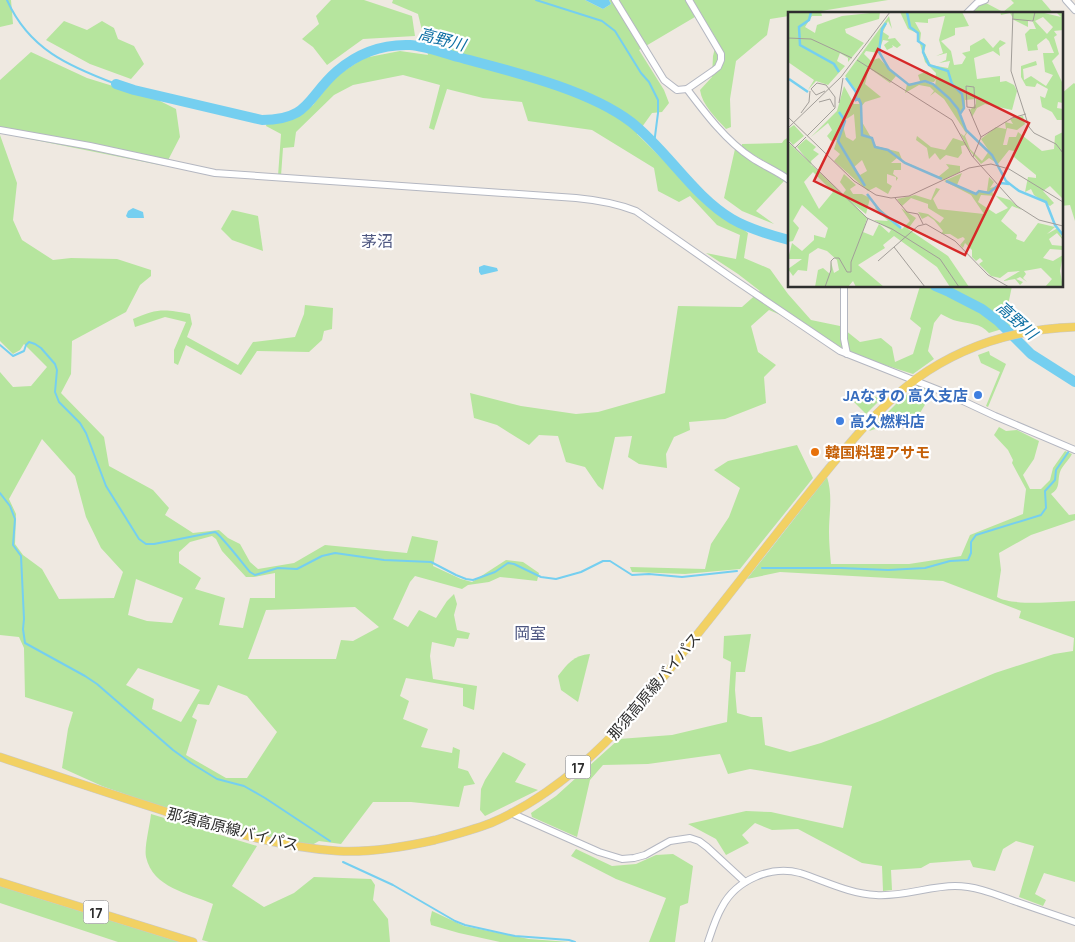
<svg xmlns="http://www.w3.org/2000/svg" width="1075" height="942" viewBox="0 0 1075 942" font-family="Manrope,'Noto Sans JP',sans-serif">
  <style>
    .green { fill: #b6e59e; fill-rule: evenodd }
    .water { fill: #75cff0 }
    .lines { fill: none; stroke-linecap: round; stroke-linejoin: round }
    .stream { stroke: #75cff0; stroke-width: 2 }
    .river { stroke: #75cff0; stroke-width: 10 }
    .minor-casing { stroke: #b4b7c1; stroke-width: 8 }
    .major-casing { stroke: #c9c9c9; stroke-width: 9 }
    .minor { stroke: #fff; stroke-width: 6 }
    .major { stroke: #f2d163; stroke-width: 8 }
    .shop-dot { fill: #3f7fe0; stroke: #fff; stroke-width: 2 }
    .food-dot { fill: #e8710a; stroke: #fff; stroke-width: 2 }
    .labels { text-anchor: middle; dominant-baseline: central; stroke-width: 4.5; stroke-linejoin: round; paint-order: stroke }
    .shield { fill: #fff; stroke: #6d6d6d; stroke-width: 1 }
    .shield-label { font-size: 14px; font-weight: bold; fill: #2e2e2e }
    .shop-label { font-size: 15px; font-weight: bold; fill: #366cbe; stroke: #fff; text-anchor: end }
    .food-label { font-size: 15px; font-weight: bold; fill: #c56008; stroke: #fff; text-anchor: start }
    .street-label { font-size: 15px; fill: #2e2e2e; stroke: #fff }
    .water-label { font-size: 16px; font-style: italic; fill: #0d6fa3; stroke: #fff }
    .neighbourhood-label { font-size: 16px; fill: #4d5680; stroke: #fff }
    .inset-river { fill: none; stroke: #75cff0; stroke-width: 2.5 }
    .inset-road { fill: none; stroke: #a29e99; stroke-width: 1 }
    .view { fill: #d62828; fill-opacity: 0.15; stroke: #d62828; stroke-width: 2.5 }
    .inset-edge { fill: none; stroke: #2e2e2e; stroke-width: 2.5 }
  </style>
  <rect width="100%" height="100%" fill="#efe9e1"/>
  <g class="green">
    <polygon points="0,0 11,0 13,24 0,27"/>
    <polygon points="331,0 364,0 412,16 415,36 363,39 327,65 313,47 302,39 319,24 316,16"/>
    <path d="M393,0h192l18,9 8,-5 -2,-4h279l-85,14h-14v2l-19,3 -3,16 -31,26 -6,38 1,28 -5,2c-10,-11 -24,-24 -26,-39l12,-13 1,-21 4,-16 -17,-26 -61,36 25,40 5,13 -7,9 -10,1 -15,21 65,64 46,35 -4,25 26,11 18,25 23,26 29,6 20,16 21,-4 11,9 3,15 18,-8 8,-26 -11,-9 10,-33h92l-5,24 8,15 -26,8c-9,-10 -19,-9 -32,-12 -5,-1 -10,-4 -16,-7l-7,9 -6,28 6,8 -21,15 -44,-14 -28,-12 -37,-23 -35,-15 -18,16 7,26 18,13 -12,12 2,26 -41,16 -36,3 1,8 -16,7 -8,17 1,14 -28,-4 -11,-7 4,-21 -17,1 -12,53 -5,-4 -13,-19 -19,-5 -8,-26 -19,-1 -10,10 -32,-20 -23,-7 -4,-25 51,13 55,8 22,-2 67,-19 13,-87 64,1 18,-16 -22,-17 -32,-21 30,6 4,-24 -23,-10 -27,-29 -11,6 -21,-11 -4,-23 -62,-38 -64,-9 -6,-19 -39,-4 -36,-9 -13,41 -5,-2 11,-43 -37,-10 -50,10 -19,10 -38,37 -2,15 -11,1 -2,28h-3l3,-42 -15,-8 1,-4 23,-3 23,-14 22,-28 29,-19 36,-7 28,4 -10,-41 -26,-11z"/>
    <polygon points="1011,0 1042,0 1054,14 968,14 979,4 986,3 1003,12 1014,3"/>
    <polygon points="64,21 87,30 102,21 114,28 118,39 134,46 144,64 131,79 90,64 46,40"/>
    <polygon points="31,52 87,78 158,100 176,109 180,137 165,166 0,133 0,80"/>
    <polygon points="1074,83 1075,84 1075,221 1070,205 1061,206 1061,94"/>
    <path d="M0,135l17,48 -4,37 9,20 31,20 18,-2 46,1 34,11v6l-11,9 -14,27 -54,29 -1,33 -10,19 43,44 5,29 44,24 16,18 -4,7 28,18 26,-3 9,8 12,6 10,18 8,7 36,-6 31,-18 82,8 5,-17 26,5 -5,25 28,13 11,3 34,-22 17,2 16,11 -2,8 -37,-4 -11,5 -21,3 -6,4 -47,-13 -5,6 -17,37 15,8 11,-17 17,8 11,-17 7,-7 3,10 -3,11 3,15 13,3 -2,6 -11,-1 -3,9 -22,-5 -2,14 3,23 44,7 -3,24 -11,-4v-18l-57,-10 -6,18 9,5 -6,18 25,10 -7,18 31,6 1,-6 7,3 -2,18 10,3 7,13 -11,2 -5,21 -48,-5h-38l-32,42 -22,-3 -7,4 -29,-4 -51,-12 -79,-25 -51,-18 -40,-18 6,-39 5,-17 -48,-15 -1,-49 -5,-11 -19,-2v-263l13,15 18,-1 16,-19 -23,-23 -4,6 -7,4 -13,-13zM42,439l33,37 11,41 15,31 22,24 -9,26 -55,1 -17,-30 -19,-14 -8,-11 1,-30 -7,-15zM212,536l4,3 6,12 24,26h8l21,-4v25h-25l-7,30 -24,-3 6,-27 -30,-9 6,-11 -22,-15v-11l11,-10zM136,579l47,19 -11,25 -25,-2 -19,-6zM355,607l24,20 -26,14 -12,-1 -5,19h-88l18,-49zM138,668l62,22 -19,32 -29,-13 2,-10 -28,-14zM218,685l29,11 30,36 -30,46h-21l-40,-23 11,-35 -5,-3 6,-13 11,1z"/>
    <polygon points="789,137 789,176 742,148 742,144 782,143 784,140"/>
    <polygon points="735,149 784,181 756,211 774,224 742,211 724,198"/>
    <polygon points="232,210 258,216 263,251 232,240 221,229"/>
    <path d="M305,305l28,3 -1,21 -8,2 -2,9 -13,12 -52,-1 -16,24 -55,-30 -8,20 -4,-2v-13l12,-28 -21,-5 -30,10 -2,-8c24,-11 32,-10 57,-5l2,10 -5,13 51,28 15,-23 42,-5 9,-23z"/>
    <polygon points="989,351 990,355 1006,364 988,407 986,406 1000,372 981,363 978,355"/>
    <polygon points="919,385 934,390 915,421 881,427 869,431 899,401"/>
    <polygon points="868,394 881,399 866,414 854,402"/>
    <path d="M999,427l7,4 11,-1 22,11 -5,18 -11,16 7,14h11l9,-9 3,-12 12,-17 7,3c-3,6 -10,12 -12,18 -3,10 1,16 -9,22l18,21 6,-1v6l-44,15 -32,18 2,17 -4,27c15,9 59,5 78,4v281l-31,-9 -9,21 11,6 -3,6 -24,-9 15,-51 -18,-5 -13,8 -8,22 -22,-4 -3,-7 -40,3 -9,5 -30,2 1,20 -9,1 -1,-25 -20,-3 -64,-34 -26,1 -17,-7 -13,12 7,8 -23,12 -10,-16 -28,-15 58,-13 25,1 72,16 9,-42 -102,-17 -22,5 -8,-20 -72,10 -45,1 -13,15 -13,57 -45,-20 -1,-4 25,-17 63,-57 53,-4 55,-13 4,-60 -8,-4 1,-22 27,-2 -6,38h-9l-1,18 2,23 14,4h11l3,28 25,7 31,-9 59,-22 115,-48 59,-19 19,-3 1,-13 -55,-20 2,-7 -78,-30 -163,-9 -33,7 80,-102c6,19 2,36 2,55 0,11 1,21 2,32h78l52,-8 9,-21 53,-21 3,-25 -14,-26 1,-3 -5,-10 -14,-15z"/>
    <polygon points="797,445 813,478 740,569 685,574 632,572 630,567 705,569 711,544 729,517 740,488 714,470 728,461"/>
    <path d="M590,654l-12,48 -17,-12 -3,-14c9,-12 16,-21 32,-22z"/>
    <polygon points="503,752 526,764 515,782 538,790 485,816 480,810 481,789 485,780"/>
    <path d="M151,814l106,32 -25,40 32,21 30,-14 20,-16 57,2 4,6 -2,15 15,19 2,23h-181l-7,-2 11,-36c-25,-11 -60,-16 -67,-47 -2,-10 4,-32 5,-43z"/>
    <polygon points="576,849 612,866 636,864 656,855 673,854 693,866 688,903 680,906 675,942 649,942 666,898 616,879 571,856"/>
    <polygon points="0,886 25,894 180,942 118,942 0,903"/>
    <polygon points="432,911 464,926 529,939 570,942 500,942 459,933 431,925 430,920"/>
  </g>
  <g class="water">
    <polygon points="585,0 609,0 611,4 603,9"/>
    <polygon points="133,208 143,212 144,218 128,218 126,216 128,211"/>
    <polygon points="484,265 497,268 498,271 481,275 479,272 479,267"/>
  </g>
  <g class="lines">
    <g class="stream">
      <path d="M7,0c22,49 61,66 109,84"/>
      <polyline points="536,0 602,21 615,31 641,73 649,82 658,100 658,113 654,144"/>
      <path d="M0,345l13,11 11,-5 2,-6 3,-3 6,2 6,4 14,16 2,6 -2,22 4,10 21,21 6,10 20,53 33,53 7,5h8l61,-12c5,2 29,33 35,40l5,3 23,-7 19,1 25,-13 13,-3 49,7 47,2 25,13 10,4 7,1 22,-8 13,-9 6,1 27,13 15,2 25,-7 22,-11h7l22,14 17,-1 33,3 55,-6"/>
      <polyline points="0,493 10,506 15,519 13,545 21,556 24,619 23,629 25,643 85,676 97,684 173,750 191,763 217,779 244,786 265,798 330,841"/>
      <polyline points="762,568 841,568 888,570 925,568 950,561 968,560 971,553 971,542 976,535 1041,515 1046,508 1045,491 1055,480 1056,470 1069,451"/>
      <polyline points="343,862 393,885 455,921 465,925 515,936 569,940 575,942"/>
    </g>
    <g class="river">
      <path d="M116,84l18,6 128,30c48,0 45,-23 75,-49 21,-18 45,-27 73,-26 15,1 33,8 48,12 52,14 130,32 173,65 36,28 62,74 101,97 17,10 38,16 57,21"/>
      <polyline points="935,286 949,292 982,309 998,321 1031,354 1075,382"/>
    </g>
    <defs>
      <g id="minor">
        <polyline points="615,0 664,80 677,90 687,89 713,71 718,67 721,60 721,54 689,0"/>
        <polyline points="1066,0 1075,10"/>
        <polyline points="966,14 977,3 985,0"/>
        <path d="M687,89c18,24 39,52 65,69 12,8 25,13 37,22"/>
        <path d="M0,130l90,16 125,27 361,25c21,2 40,5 60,13l96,67 108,73 106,42 49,23 80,34"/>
        <polyline points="844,286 844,339 847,354"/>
        <polyline points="511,813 599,852 622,859 634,858 645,855 670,841 690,838 699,841 707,847 745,882"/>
        <path d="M708,942c4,-12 8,-25 14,-35 14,-27 49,-42 78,-34 25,8 50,21 76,22 27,2 53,-9 79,-9 21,0 40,8 59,15 20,7 41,14 61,21"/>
      </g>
      <g id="major">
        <path d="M0,757c54,18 107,36 161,53 57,19 117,37 177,41 33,2 66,-4 97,-11 19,-5 38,-10 56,-17 88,-38 148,-114 205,-187 38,-47 75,-96 113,-143 33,-41 66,-83 107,-114 47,-34 102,-50 159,-52"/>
        <polyline points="0,882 193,942"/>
      </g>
    </defs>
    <use href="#minor" class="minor-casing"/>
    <use href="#major" class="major-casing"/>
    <use href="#minor" class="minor"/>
    <use href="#major" class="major"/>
  </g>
  <g class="shop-dot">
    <circle cx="978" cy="395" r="5"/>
    <circle cx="840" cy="421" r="5"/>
  </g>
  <circle class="food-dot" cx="815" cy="452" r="5"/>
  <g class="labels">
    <g class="shield">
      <rect x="565.5" y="755.5" width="25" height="23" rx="4"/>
      <rect x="83.5" y="900.5" width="25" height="23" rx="4"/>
    </g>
    <g class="shield-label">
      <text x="578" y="767">17</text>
      <text x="96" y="912">17</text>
    </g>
    <g class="shop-label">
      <text x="968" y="395">JAなすの 高久支店</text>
      <text x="850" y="421" text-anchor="start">高久燃料店</text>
    </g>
    <g class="food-label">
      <text x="825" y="452">韓国料理アサモ</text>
    </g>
    <g class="street-label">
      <text transform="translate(654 686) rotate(-50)">那須高原線バイパス</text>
      <text transform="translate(233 829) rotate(14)">那須高原線バイパス</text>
    </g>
    <g class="water-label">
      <text transform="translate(442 39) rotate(15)">高野川</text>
      <text transform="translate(1017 320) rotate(42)">高野川</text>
    </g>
    <g class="neighbourhood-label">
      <text x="377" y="241">茅沼</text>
      <text x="530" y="633">岡室</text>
    </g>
  </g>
  <g transform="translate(788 12)">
    <rect width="275" height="275" fill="#efe9e1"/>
    <path d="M0,0h33l1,4h-10l-7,11 10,6 2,-8 25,-9 38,-4 -1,7 -34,10 1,4 18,10 -16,19v-4l-8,-5 -3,8 8,5 -17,19 -12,-4 -8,9 6,-10 -26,-18zM112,0h62l7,14 -14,2v7l-14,6 10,10 3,14 8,-1 4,-7 -4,-4 8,-2v-5l14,-8 9,10 7,-8 6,3 -7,5 1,8 -7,-5 -19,7 3,21 23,-3v6l6,-1 8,4 3,6 -5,19 -27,-6 -8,4 -5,9 -2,-7 6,-6v-5l-11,1v9l-6,3 8,21 -2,3 5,13 12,12 7,-10 -8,-12 15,-12 10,2 -1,-7 8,2 -3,-5 13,-3 2,8 -8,6 -10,-2 -4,17h4l2,-8h7l2,-5 24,19 12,-2 1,-13 8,-4v67l-13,-13 -7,5 11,12 -4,3 -16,-11 -3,-6 -6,3 3,-15 8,1v-3l-22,-18v-6l-5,-1 -11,14 -9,-6 -8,6 -16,-19 -4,1 1,7 -4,5 -12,-3 -6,5 -5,-7 -6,6 -2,-11 -11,-8 1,-4 14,11 14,3 8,-12 12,4 -5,-9 4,3 2,-3 -22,-34 -9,-7 -5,4 4,-5 -4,-4 -11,-2 -14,8 2,-9 18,-2 10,4 1,-7 -2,3 -14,-1 -2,-6 9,-4 8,8 1,-6 -11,-11 -8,-29 -9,-4zM157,4l-6,24 4,13 -7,3 11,-3 -1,7 -7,3 11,-2 -2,7 -17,-3 -7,-14 2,-6 -6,-3 1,-9 -6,-11 13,1v-4zM212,0h40l21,5 -5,-5h7v18l-9,1 3,4 -3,2 5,17 -7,7 10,21 1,21 -5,-1 -1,6 6,1 -1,11h-5l-5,-8 -10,-5 -2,-11 5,2 3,-9 -11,-6 -2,4 -9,-1 -5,-9v-11l15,-5 1,4 -14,4 1,11 7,-4 15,10 7,-11 -8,-3 -2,-19h11l-5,-12 -3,-3 -9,7 1,5 -10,1 -3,-17 5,-5h6l-4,-9 -4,1v6l-14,-7 -4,-7 -9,2zM255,5l10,10 -6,7 -12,-13zM101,4l3,13 -4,-8 -5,11 6,4 -1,3 7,-1 6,7 -4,3 -5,-3 1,2 -6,3 -3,-5 5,-4 -6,-1 -5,13 -12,-2 -2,3 7,7 8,-3 17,18 -6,7 -21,-15 -4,16 16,13 -16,5 -5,6 2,14 14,24 23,6 4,10 12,4 -12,-3 -6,-5 -6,5h10v7h-7l-1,4 5,4 -2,3v-4l-9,-3v9l5,3 -4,8 -12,-7 -8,4 -34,-30 6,-7 -6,-5 3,-9 -6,1 -4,-5 5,-6 -4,-7 -17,14 26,-26 7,-25 10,18h6l-5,-7 2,-6 -12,-15zM66,102l2,24 -3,3 -7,-4 -3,-11 2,-6zM74,148l5,11 -7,4 -7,-7zM6,113l10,11 -11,9 -5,-6v-10zM18,127l10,8 -3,3 6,4 -8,7 1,5 -15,-19zM0,130l79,76 -4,14 10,4 6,-12 10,9 2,-3 -17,-10 14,1 -13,-13 2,-2 25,23 8,-8 -9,-13 15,10 -8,11 40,27 21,31h-19l-13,-20 -43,-31 -11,9 2,3 -27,17 26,22h-28l-3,-6 -5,6h-33l3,-17 5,-2 7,6 1,-12 3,11 5,-3 -2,-10 -10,-9 -9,-3 -9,6 -2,17 -9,-1 -5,6 -5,-7 14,-10h-14l4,-16 10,8 12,-11v-5l11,3 3,-10 -26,-23 -9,16 6,7 -6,13 -5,1zM25,160l20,20 -14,17 -15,-27zM158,152l14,2v6l-17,8 -15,-7 10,4 11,-9zM174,161l-5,12 18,8 12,-2 2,-14 5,5 -4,6 8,-2 -6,4 1,5 17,5 12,10 -10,-4 -11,15 16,14 -1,4 8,3 14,-19 17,4 -8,7 11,-6 5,12 -6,-7 -8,6 3,6 11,1v4l-13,-1 -7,9 10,3 10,-6 -3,16 3,16h-18l7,-8 -11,-11 -17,3 2,3 -3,4 4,4 -7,-5 -4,2 7,3 -3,3 -5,-6 -12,2 17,-10 -12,1 -8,6 -9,-2 -12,-12 4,-3 -3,-3 -4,3 -4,-4v-7l-7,-7 -2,5 -3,-3 5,-6 -2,-2 -5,2 -8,-5h-9l2,-3 -9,-11 -6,-4 -6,3 -4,-7 10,2 12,9 4,-5 -16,-10v-4l-17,-6 -9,8 -5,-7 18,-4 16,5 5,-12 4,1 -7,10 5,10 46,5 -13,-19 -27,-14zM193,183l15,1 12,12 -12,6 -18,-12zM56,162l12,11 -6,4 3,5h9l8,4 -4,16 -24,-19 4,-5 -6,-8z" fill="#b6e59e" fill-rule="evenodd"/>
    <path class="inset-river" d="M23,0l-2,8 -10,7 1,18 34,19 5,8M119,0l3,15 8,6v8l6,4 -1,7 6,13 19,6 4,13 10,10 2,14 -4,6M98,11l-4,6 -3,23 10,17M101,57l20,16 16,-4 8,3 16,14 9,11 8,21 26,25 14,26 13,10 27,11 9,23 8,10M58,66l10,14v8l3,-1 2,5 1,31 10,3 3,9 13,3 17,13 37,16M1,67l19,13M51,100l6,9 -7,20 27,45M158,169l30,13 3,-3 10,2 12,-10 8,1M79,182l13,17 21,17"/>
    <path class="inset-road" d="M225,0l-2,59 18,56 5,6 22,11 7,9M224,7l21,2 2,-9M0,26l23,1 41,19M69,48l95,60 20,36 45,50 22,14 24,6M178,74l8,1 1,21 -8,-1zM31,90l11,-3 4,8M51,91l4,-25M181,97l12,28M13,101l8,-11 1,-11M0,105l66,64 22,14 15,3 18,-2 60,-28 22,-4 18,5 54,33M0,116l53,-51 49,-65M19,124l28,-28v-11l-9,-12 -9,-2 -6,6 5,6 9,-4M0,129l79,77 25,11 48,30 19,28M7,136l11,-11M185,145l8,-20 31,-19 14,-4M107,186l12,14 11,2 5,10M106,235l31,40M90,249l40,-35 8,-2 29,17 33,34 21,12M63,260v-10l17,-44M37,275l6,-17v-9l3,-3h5l8,14h4"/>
    <path class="view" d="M90,37l151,74 -64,132 -151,-74z"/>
    <rect width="275" height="275" class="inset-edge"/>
  </g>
</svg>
